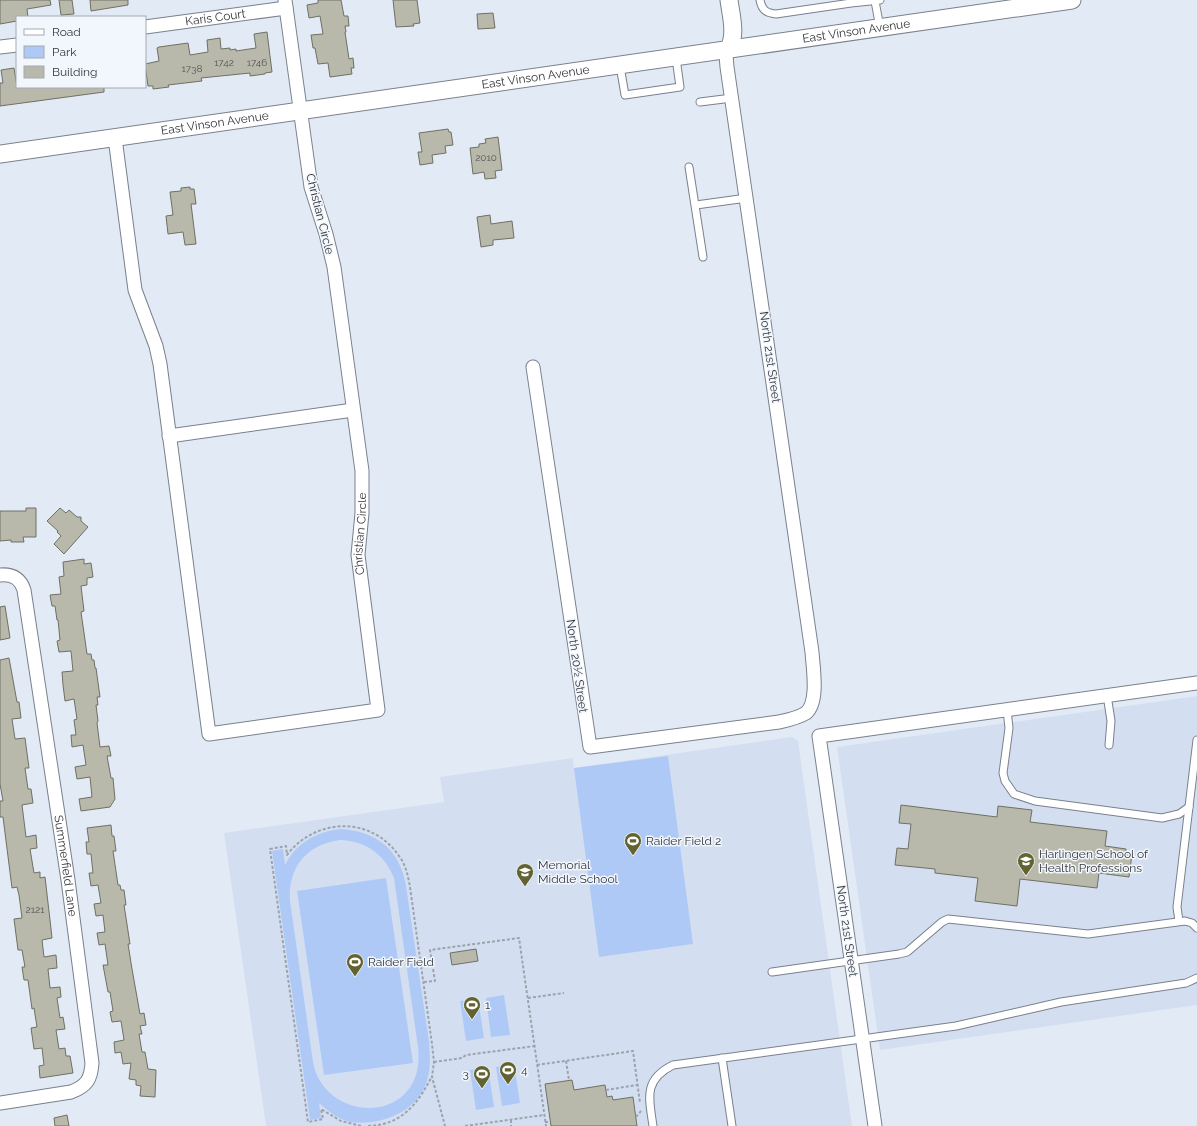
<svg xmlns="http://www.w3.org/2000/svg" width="1197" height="1126" viewBox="0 0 1197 1126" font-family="Raleway,sans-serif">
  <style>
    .built { fill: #d3dff1 }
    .green { fill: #afc9f7; fill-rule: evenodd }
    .building { fill: #b8b8ab; stroke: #6f7064 }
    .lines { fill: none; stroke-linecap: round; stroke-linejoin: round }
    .service-casing { stroke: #7a808c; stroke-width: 9 }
    .minor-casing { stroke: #7a808c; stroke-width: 15 }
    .tertiary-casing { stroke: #7a808c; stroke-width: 19 }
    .path { stroke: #9da3ac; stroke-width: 2; stroke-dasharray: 3 2; stroke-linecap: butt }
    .service { stroke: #fff; stroke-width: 7 }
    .minor { stroke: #fff; stroke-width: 13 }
    .tertiary { stroke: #fff; stroke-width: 17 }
    .labels { text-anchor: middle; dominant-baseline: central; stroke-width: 3; stroke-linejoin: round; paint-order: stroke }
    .number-label { font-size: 10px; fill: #555657 }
    .street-label { font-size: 12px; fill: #34363b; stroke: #f2f7fe }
    .poi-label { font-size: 12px; fill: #34363b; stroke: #f2f7fe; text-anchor: start }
  </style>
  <rect width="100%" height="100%" fill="#e2eaf6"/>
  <g class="built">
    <polygon points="1197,696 1197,1005 880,1050 837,747"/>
    <polygon points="792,737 798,741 852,1126 266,1126 224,833 444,802 440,777 573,758 574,768"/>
  </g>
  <g class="green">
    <polygon points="668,756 693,944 599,957 574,768"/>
    <path d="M340,829c36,2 60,20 66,57l23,155c1,14 2,26 -2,40 -10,31 -45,45 -77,41 -12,-3 -22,-11 -31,-19l2,15 -11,2 -38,-269 11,-2 2,16c11,-22 31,-33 55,-36zM340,840c26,1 44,14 54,38l24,169c9,78 -93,79 -105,15l-23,-161c-2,-34 16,-56 50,-61z"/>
    <polygon points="386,878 413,1063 324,1075 297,891"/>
    <polygon points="504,995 510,1035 491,1037 486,998"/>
    <polygon points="478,999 484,1038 466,1041 460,1001"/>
    <polygon points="514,1064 520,1103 502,1106 496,1067"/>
    <polygon points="488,1067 494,1107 476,1110 470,1070"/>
  </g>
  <g class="building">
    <polygon points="0,0 50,0 51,5 27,9 28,17 17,17 17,21 0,24"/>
    <polygon points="59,0 72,0 74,14 61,15"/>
    <polygon points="90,0 128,0 128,5 91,11"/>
    <polygon points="318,0 341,0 344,16 348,16 349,26 345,26 346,32 345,32 349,59 353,58 354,68 351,68 352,74 330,77 328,63 318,64 315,48 313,48 311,35 323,34 320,16 309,18 307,5 318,3"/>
    <polygon points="393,0 417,0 420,23 413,24 414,26 396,27"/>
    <polygon points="493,13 495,28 478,29 477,14"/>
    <polygon points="267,32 272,72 265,73 265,74 250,76 250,73 201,78 202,81 168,85 169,87 153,89 153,86 148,86 145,64 159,61 157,48 159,47 188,43 190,55 208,52 207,40 220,38 221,49 230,48 230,50 236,49 236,51 256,48 254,34"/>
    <polygon points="14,68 17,87 104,87 104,92 0,106 0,83 3,83 1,70"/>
    <polygon points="448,129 449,132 451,132 453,145 445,146 446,153 432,155 433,163 420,165 418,152 422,152 419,133"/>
    <polygon points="498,137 502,170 495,171 496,178 485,179 484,172 473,174 470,148 479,147 479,144 486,143 485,139"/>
    <polygon points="190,187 190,189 194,189 196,204 191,204 196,244 185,245 183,232 168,234 166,216 173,215 170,192 181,191 181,188"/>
    <polygon points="490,215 491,224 512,221 514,238 493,240 493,245 481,247 477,217"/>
    <polygon points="26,508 36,508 36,537 23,537 24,542 11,542 11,540 0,541 0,511 26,511"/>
    <polygon points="60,508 66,513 69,510 77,517 81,517 81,521 88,527 64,554 54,544 61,536 57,532 58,531 47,521"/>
    <polygon points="84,559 84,564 91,563 93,577 87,578 87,585 81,586 84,611 81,612 87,654 91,654 92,660 94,660 95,668 96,668 100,697 97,697 98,705 96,705 98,721 97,723 100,747 109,746 111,756 107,756 111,778 113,778 115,799 110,807 81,811 79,799 92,797 90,777 77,779 75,767 86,765 83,745 72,747 71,735 76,735 74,720 77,719 74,699 65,701 63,685 62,672 73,671 71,651 59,652 57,641 60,640 58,620 57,620 55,606 52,606 50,595 61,594 59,577 64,576 63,562"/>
    <polygon points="5,606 10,638 0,640 0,607"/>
    <polygon points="9,658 17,702 19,702 21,718 12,719 15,739 25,738 29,768 25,768 28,789 31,789 33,803 22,805 26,837 36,835 37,848 30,849 34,873 40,872 40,878 45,877 50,920 52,938 42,940 44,957 56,955 57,968 48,969 50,988 60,987 61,997 57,998 60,1018 63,1017 65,1029 56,1030 59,1049 65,1048 66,1056 70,1056 73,1073 40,1078 39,1066 44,1065 42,1048 34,1049 31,1028 37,1027 34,1008 32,1009 28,980 24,980 22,967 25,967 22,950 18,950 14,919 22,918 19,895 17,887 12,888 3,817 0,817 0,801 3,801 0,784 0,660"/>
    <polygon points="901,805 997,817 998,806 1032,810 1030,822 1107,831 1105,846 1126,849 1126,853 1132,854 1129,877 1099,873 1097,888 1020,879 1017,906 975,901 978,878 935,873 935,869 895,865 897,848 908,849 911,824 899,823"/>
    <polygon points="111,825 112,836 114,836 116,851 113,851 118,885 120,885 121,890 124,890 126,905 124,905 130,944 128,944 132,969 140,1014 144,1013 146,1025 140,1026 142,1034 139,1034 142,1052 145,1052 148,1069 156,1070 155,1097 140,1096 141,1086 136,1085 136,1080 129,1079 131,1063 123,1064 121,1052 115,1053 114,1042 124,1040 121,1021 112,1022 110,1012 113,1011 110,992 108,992 103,965 108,965 105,944 99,945 97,933 105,932 103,915 96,916 94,904 101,903 98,885 91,886 89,873 93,873 91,854 87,854 86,842 89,842 87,828"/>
    <polygon points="476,949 478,961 452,965 450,953"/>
    <polygon points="572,1080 574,1090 605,1085 607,1097 612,1096 613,1100 633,1097 637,1126 551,1126 545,1084"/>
    <polygon points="67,1115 69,1126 55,1126 54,1118"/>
  </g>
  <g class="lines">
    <defs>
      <g id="service">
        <path d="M760,0c2,10 6,13 16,14l75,-11 29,-3"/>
        <polyline points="875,1 880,28"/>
        <polyline points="620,66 625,95 680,87 676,58"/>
        <polyline points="700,102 732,98"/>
        <polyline points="689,167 703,257"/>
        <polyline points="696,205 747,198"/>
        <polyline points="1107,695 1111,721 1109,745"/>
        <polyline points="1007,710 1009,728 1003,773 1005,781 1014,794 1035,801 1162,818 1179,814 1189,807"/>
        <polyline points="1179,921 1177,907 1197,740"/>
        <polyline points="772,972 899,954 907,952 942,922 948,919 1088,934 1185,921 1192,923 1197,928"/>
        <polyline points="722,1058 732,1126"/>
        <path d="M653,1126c-4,-28 -10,-46 20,-61l283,-39 105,-24 125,-19 11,-5"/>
      </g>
      <g id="minor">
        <path id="s1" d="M145,27l141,-19"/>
        <polyline points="0,47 17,45"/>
        <path id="s2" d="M115,138l20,152 21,56 4,18 49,370 169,-24 -20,-155 4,-42v-42l-28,-204 -8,-33 -15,-47 -26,-187"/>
        <path d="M533,367l57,380 189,-25c9,-2 19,-4 27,-9 13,-11 7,-45 6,-61l-85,-585 -1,-12 2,-5"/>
        <polyline points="169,436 353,410"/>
        <path id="s3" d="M0,575c13,-1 20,3 24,15l44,290 24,183c-1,16 -5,23 -21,29l-71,11"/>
        <polyline points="875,1126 819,736 1197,683"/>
      </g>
      <g id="tertiary">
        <path d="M728,50c9,-15 3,-34 1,-50"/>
        <path id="s4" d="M0,154l1072,-154"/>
      </g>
    </defs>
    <use href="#service" class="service-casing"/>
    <use href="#minor" class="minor-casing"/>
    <use href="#tertiary" class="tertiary-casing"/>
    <g class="path">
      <polyline points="424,982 435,981 430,950 519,938 546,1126"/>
      <polyline points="528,998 564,993"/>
      <polyline points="566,1061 569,1080"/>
      <polyline points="434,1062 462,1058 466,1055 535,1046"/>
      <polyline points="537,1065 633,1051 640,1103"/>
      <polyline points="606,1090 637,1085"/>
      <polyline points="636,1117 641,1111"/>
      <polyline points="511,1120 511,1126"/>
      <polyline points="545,1122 550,1122"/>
      <path d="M361,1126l-20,-5 -20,-12 2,10 -15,3 -38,-273 16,-3 1,9c28,-37 84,-40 112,1 7,9 9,20 11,31l22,157 2,18 -2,15 13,49"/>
      <path d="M368,1126c33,-1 49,-21 63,-48"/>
      <polyline points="465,1126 544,1115"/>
    </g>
    <use href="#service" class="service"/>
    <use href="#minor" class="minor"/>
    <use href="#tertiary" class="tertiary"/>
  </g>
  <defs>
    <symbol id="stadium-pin" viewBox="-11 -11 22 30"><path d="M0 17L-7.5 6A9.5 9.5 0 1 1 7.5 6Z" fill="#626330" stroke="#f2f7fe"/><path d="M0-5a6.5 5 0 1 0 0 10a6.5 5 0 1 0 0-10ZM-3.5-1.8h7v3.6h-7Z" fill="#fff"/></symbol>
    <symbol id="school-pin" viewBox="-11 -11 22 30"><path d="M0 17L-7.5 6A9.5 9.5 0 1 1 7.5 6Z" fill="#626330" stroke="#f2f7fe"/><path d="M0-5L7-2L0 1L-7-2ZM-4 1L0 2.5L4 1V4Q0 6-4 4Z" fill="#fff"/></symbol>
  </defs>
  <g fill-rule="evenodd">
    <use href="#stadium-pin" x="623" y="831" width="20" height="27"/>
    <use href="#school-pin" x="1016" y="851" width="20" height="27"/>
    <use href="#school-pin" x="515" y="862" width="20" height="27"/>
    <use href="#stadium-pin" x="345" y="952" width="20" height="27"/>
    <use href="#stadium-pin" x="462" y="995" width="20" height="27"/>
    <use href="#stadium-pin" x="498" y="1060" width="20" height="27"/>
    <use href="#stadium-pin" x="472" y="1064" width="20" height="27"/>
  </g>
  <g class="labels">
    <g class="number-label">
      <text x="224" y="62">1742</text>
      <text x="257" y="62">1746</text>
      <text x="192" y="68">1738</text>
      <text x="486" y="157">2010</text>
      <text x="35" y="909">2121</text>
    </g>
    <g class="street-label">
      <text stroke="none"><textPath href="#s1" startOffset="71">Karis Court</textPath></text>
      <text stroke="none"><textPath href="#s4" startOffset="865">East Vinson Avenue</textPath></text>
      <text stroke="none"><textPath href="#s4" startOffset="541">East Vinson Avenue</textPath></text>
      <text stroke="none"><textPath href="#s4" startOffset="217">East Vinson Avenue</textPath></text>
      <text transform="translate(320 214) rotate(76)">Christian Circle</text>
      <text transform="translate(770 357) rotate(82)">North 21st Street</text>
      <text stroke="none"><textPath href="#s2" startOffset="953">Christian Circle</textPath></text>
      <text transform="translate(577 666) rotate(82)">North 20½ Street</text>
      <text stroke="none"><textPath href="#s3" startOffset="310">Summerfield Lane</textPath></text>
      <text transform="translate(847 931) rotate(82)">North 21st Street</text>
    </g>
    <g class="poi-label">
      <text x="646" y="841">Raider Field 2</text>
      <text x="1039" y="854">Harlingen School of<tspan x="1039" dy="14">Health Professions</tspan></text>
      <text x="538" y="865">Memorial<tspan x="538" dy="14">Middle School</tspan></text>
      <text x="368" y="962">Raider Field</text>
      <text x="485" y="1005">1</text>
      <text x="521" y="1070">4</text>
      <text x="469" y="1074" text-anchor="end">3</text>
    </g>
  </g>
  <rect x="16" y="16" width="130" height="72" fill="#f2f7fe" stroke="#a6aab0"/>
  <rect x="24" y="29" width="20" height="6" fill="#ffffff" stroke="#a6aab0"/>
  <text x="52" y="36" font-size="12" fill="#34363b">Road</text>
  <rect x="24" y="46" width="20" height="12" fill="#afc9f7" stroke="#a6aab0"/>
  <text x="52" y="56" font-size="12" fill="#34363b">Park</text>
  <rect x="24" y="66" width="20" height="12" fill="#b8b8ab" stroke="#a6aab0"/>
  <text x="52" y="76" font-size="12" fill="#34363b">Building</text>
</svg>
